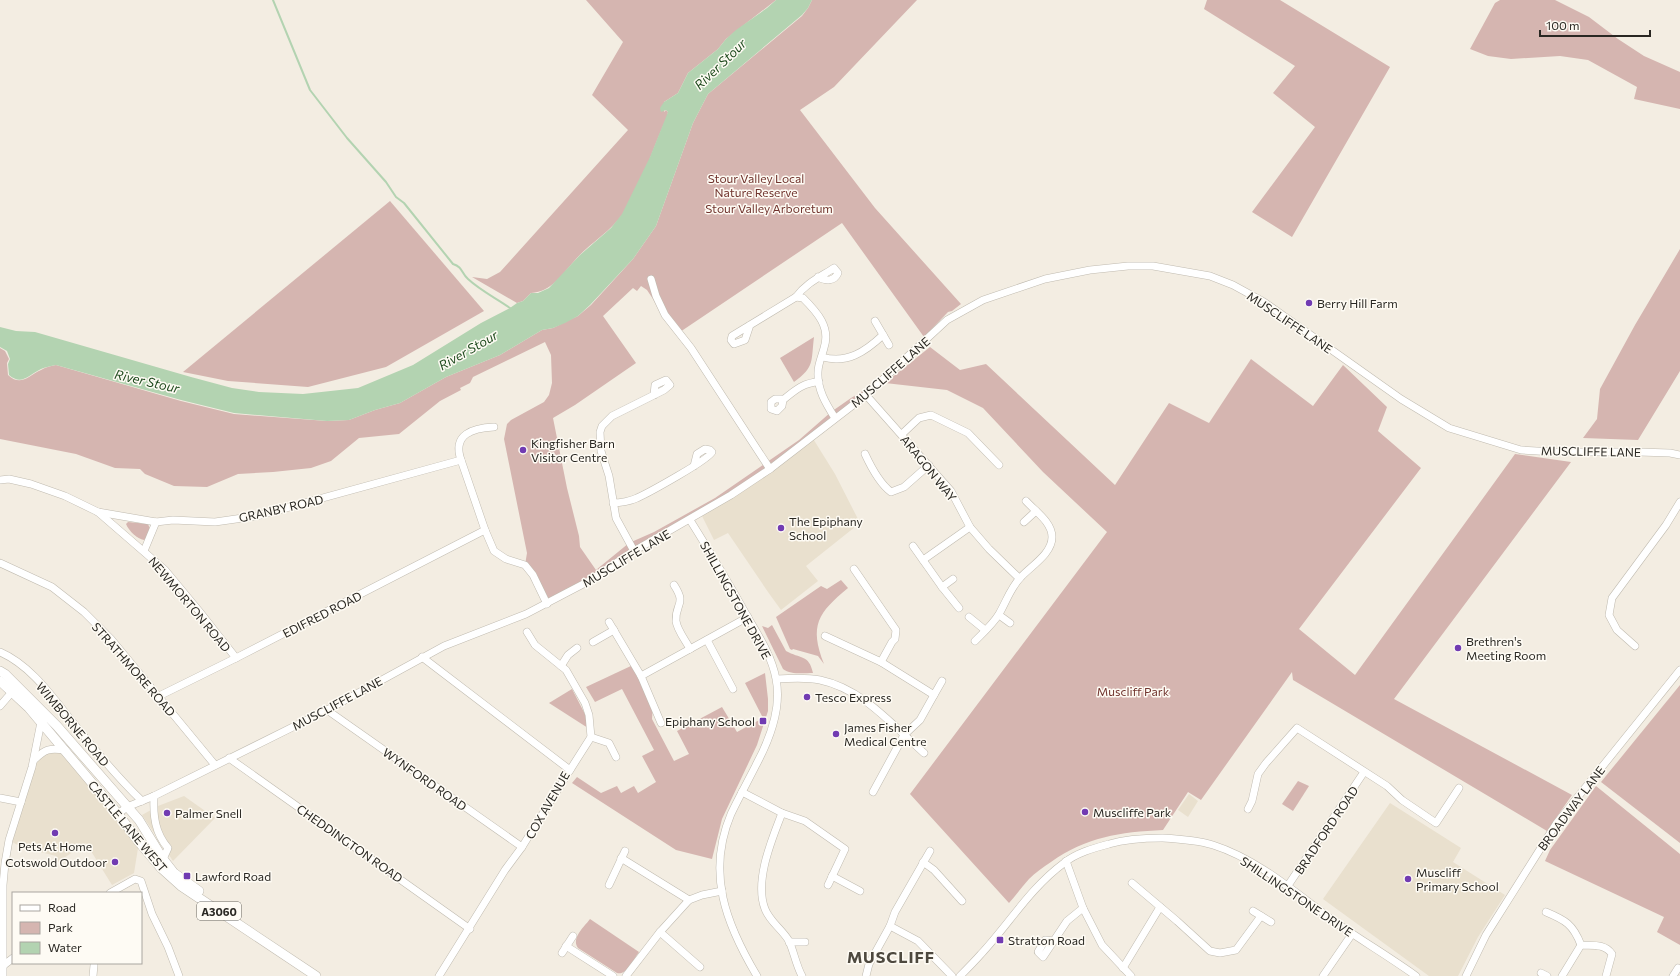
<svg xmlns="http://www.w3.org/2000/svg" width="1680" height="976" viewBox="0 0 1680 976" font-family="Commissioner,sans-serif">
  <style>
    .built { fill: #e9e0ce }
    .green { fill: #d5b5b0 }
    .water { fill: #b3d3b1 }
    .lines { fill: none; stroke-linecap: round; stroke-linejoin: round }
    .stream { stroke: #b3d3b1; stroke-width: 2 }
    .minor-casing { stroke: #c0bbb0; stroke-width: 8 }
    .major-casing { stroke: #c0bbb0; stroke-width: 10 }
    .minor { stroke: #fff; stroke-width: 7 }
    .major { stroke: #fff; stroke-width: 9 }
    .poi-dot { fill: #713bb2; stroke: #fefbf4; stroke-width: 1.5 }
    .labels { text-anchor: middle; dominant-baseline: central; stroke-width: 3; stroke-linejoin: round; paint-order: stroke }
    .shield { fill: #fefbf4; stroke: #696761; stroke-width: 1 }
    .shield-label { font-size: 11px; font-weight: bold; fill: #292722 }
    .park-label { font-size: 12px; fill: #70332d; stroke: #fefbf4 }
    .poi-label { font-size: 12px; fill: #292722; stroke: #fefbf4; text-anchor: start }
    .street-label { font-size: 12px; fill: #292722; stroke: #fefbf4 }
    .water-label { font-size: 13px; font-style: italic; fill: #1f4b1e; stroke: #fefbf4 }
    .district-label { font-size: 16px; font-weight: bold; letter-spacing: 1px; fill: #4e493f; stroke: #fefbf4 }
  </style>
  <rect width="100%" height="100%" fill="#f3ede2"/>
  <g class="built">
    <polygon points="812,437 835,474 860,523 806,566 818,581 781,610 768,592 728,533 714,540 701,514"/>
    <polygon points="65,750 139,842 134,873 112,885 86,843 58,862 56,856 21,847 9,840 34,760 43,751"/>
    <polygon points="1189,794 1198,801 1188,817 1178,810"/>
    <polygon points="184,796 215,818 173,861 142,815 158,806"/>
    <polygon points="1390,803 1461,848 1453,862 1505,895 1478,937 1458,976 1429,976 1323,899"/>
  </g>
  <g class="green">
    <path d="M586,0h190l-50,39 -8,10 -30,24 -10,20 -14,9v10l2,-2 2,2 -1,5c-14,30 -26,72 -45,98 -12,17 -32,28 -46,44 -13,14 -24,33 -45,34l-8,8 -6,2 -45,-26 15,2 13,-7 128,-142 -36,-35 31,-53z"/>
    <path d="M812,0h105l-83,87 -34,23 75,98 86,96 -9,7 -4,1 -24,25 -82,-114 -165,111 -14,-16 -10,-19 -6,-9 -6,-4 -4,5 -4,-3 -30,28 33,47 -61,42 -22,13 14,70 12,48 1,11 16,23 33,-27 25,-11 61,-34 84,-58 32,-28 20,-14 38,-23 -119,94 -223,135 -22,-39 2,-12 -23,-114 3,-15 4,-4 33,-18 5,-7 3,-12 -1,-28 -6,-13 -72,35 -3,6 -10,5 1,2 -21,11 -41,33 -40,4 -28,23 -20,7 -38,4 -35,2 -31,13 -33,-1 -29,-12 -5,-5 -25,-1 -39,-14 -76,-15v-91l5,3 4,8 -2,4 1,12c13,12 20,1 33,-5 5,-3 10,-4 15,-5l125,36 53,13 93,7 22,-1 26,-10 25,-7 46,-26 54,-22 42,-25 11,-2 14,-7 11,-5 13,-11 42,-46 23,-33 37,-103 15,-29 94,-78 6,-8z"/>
    <polygon points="1207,0 1280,0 1390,67 1292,237 1252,212 1315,127 1273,93 1295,66 1204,9"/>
    <polygon points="1500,0 1555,0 1589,17 1618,39 1644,56 1680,72 1680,109 1634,99 1637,87 1588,60 1560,56 1511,59 1488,56 1470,49 1495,3"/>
    <polygon points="390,201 484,311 386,367 308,387 228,381 183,372"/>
    <polygon points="1680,249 1680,371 1638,440 1583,438 1597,419 1600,389 1635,325"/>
    <path d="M814,337c-3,24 1,30 -20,45l-14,-24z"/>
    <path d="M930,347l30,23 26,-6 129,121 54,-82 40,20 42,-64 62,47 30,-41 44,42 -9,24 43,37 -122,161 56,46 160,-221 56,8 -177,237 178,96 -25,36 -254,-151 -1,-8 -91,128 -13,-8 -25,38c-43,2 -77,7 -112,32 -8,5 -16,11 -22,17 -7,8 -13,16 -20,24l-99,-109 197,-262 -64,-60 -60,-64 -36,-18 -62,-7z"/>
    <path d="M128,522l20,2 2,5 -3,9 -3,2c-7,-1 -15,-9 -18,-16z"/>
    <path d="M841,580l7,8c-30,25 -39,37 -24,76l-6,-8 -25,-7 -1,1 -2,-1 -14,-32 45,-31 6,3z"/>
    <path d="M772,625l14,26c14,8 23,3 27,22 -9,0 -22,2 -30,-4l-21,-43 6,2z"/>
    <polygon points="633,665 653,705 652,719 674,761 689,754 677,731 722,707 737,732 763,718 745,683 765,673 768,699 768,711 757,745 722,819 712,859 676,850 572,783 577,777 601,793 617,786 621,793 634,786 638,793 656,782 642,756 654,750 622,689 595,702 586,687"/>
    <polygon points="1680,685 1680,843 1601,782"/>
    <polygon points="572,689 586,716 588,728 549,703"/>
    <polygon points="1298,781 1309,786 1293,811 1282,804"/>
    <polygon points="1596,786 1680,854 1680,945 1657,932 1664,917 1545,861 1550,850"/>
    <path d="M590,919l49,33c-5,7 -13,24 -22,21l-39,-25c-7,-10 6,-21 12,-29z"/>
  </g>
  <path class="water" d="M776,0h36l-4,8 -6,7 -94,79 -15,29 -37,103 -23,33 -43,46 -12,11 -13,7 -12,5 -11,2 -42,25 -54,22 -46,26 -25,7 -26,10 -22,1 -93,-8 -53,-13 -125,-35c-5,1 -11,2 -15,4 -13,6 -19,17 -32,6l-1,-11 2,-5 -3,-8 -7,-4v-20l16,4 19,1 156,45 41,11 27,4 44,2 55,-6 55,-23 68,-42 29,-15 7,-5 6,-2 8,-8h7l11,-5 31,-33 31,-27 11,-14 28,-57 18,-45 -2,-2 -5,2 -1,-4 4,-6 14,-9 10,-20 30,-24 8,-10 10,-9 31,-22z"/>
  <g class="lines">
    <path class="stream" d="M273,0l37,90 37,48 39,44 10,15 8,6 49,61c10,3 8,9 15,15 13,12 28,19 42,29"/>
    <defs>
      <g id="minor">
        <polyline points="651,279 656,296 665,315 691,348 770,469"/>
        <path d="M796,297c10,-14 24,-20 38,-29l4,5c-4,9 -12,8 -20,4"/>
        <polyline points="875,321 889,345"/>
        <path d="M750,325l-5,15 -11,4 -3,-4 1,-4 64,-39 7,1c14,14 28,29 21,50 -2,8 -6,16 -6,24 -1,17 8,32 17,46"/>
        <path d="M822,357c25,7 43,-5 61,-22"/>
        <polyline points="866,395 951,491 970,527 989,549 1019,578"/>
        <path d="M783,400l-1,6 -5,5 -6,-2v-7l4,-3h6l2,1c11,-9 21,-18 36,-18"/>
        <polyline points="902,434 919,418 931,415 968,433 999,465"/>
        <path d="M865,454c6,13 14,29 26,38l13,-5 25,-22"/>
        <path d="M461,460c-9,-26 12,-32 33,-33"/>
        <polyline points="0,480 9,479 31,484 65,496 98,512 165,570 199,611 236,658"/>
        <path d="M613,503c7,0 18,-2 24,-5 11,-5 73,-39 75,-46l-2,-2 -5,-1 -8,5 -3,12"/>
        <polyline points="98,512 156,522 173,520 215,522 257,516 461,460 485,530 494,551 506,559 525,565 533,575 547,604"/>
        <path d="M690,520c20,32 39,63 57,96 11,19 25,40 29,63 6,29 -6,60 -20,86 -8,16 -17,32 -25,49 -25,59 -5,110 26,162"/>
        <polyline points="1024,522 1036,511"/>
        <polyline points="913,546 942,587 959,608"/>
        <polyline points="144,551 156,522"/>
        <polyline points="634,551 616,518 609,476 601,451 600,432 602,426 612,416 664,390 670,385 666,380 655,385 654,395"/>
        <polyline points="923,560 970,527"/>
        <polyline points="0,563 52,587 84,612 111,639 215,765"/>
        <polyline points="854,569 896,630 895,639 892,642 881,662"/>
        <path d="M674,585c13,20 1,18 2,36 1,9 10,20 14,28"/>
        <polyline points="942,587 953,579"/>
        <polyline points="999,615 1010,623"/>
        <polyline points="969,617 985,630"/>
        <polyline points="609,622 641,676 661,723"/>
        <polyline points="527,632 535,645 566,670 585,703 589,715 591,737 570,770"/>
        <polyline points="825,636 881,662 934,695 920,720 904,735 873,792"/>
        <polyline points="707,640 733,689"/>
        <path d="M975,641c8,-8 18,-17 24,-27 7,-12 12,-27 22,-37 10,-11 31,-23 31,-40 0,-15 -17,-26 -26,-36"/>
        <polyline points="593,642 614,630"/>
        <polyline points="1635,646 1617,630 1609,615 1612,598 1666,525 1680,502"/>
        <path d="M0,652c30,13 51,43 71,68 22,28 45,56 71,81"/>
        <polyline points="422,657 570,770 522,847 505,870 439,976"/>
        <polyline points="561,666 568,655 577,648"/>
        <polyline points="641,676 748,617"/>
        <path d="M777,679c14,-1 29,-2 43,1 43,9 72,45 104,73"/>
        <polyline points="934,695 942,681"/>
        <polyline points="159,696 236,658 485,530"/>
        <polyline points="0,706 12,692 11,689"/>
        <polyline points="327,710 522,847"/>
        <polyline points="591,737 609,743 616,757"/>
        <polyline points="229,758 470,929"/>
        <path d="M34,760c11,-11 15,-12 31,-10"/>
        <polyline points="742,792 782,813 805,821 845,849 828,885"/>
        <path d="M154,796c-1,20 1,37 14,52l-5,11"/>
        <polyline points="0,798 21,802"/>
        <polyline points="1248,809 1252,801 1258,774 1266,763 1297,728 1387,786 1402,800 1436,823 1459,788"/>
        <path d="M782,813c-10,26 -28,68 -17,96 5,13 17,20 24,32 5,11 7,24 13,35"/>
        <polyline points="118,814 127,807 154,796 327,710 444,646 526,614 589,581 634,551 731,495 770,469 866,395 947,320 983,300 1045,279 1090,270 1128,266 1153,266 1210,276 1233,285 1264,302 1401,399 1449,428 1521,450 1554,452 1639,452 1670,453 1680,455"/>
        <polyline points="621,858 689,900"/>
        <polyline points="1066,861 1083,908 1102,945 1131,976"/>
        <polyline points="923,862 934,870 962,901"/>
        <polyline points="832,876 860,891"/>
        <polyline points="1132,883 1177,921 1210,951 1220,953 1236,950 1261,916"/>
        <polyline points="609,885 625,851"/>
        <polyline points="1287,887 1364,772"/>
        <polyline points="110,893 135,879 141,881 152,914 168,947 179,976"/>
        <polyline points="1253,911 1271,922"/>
        <path d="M1546,912c19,8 27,12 35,33 11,1 23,-2 31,9l-6,22"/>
        <polyline points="890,926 918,941 952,976"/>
        <polyline points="660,932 700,967"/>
        <polyline points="1054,941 1045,940 1038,952 1043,957 1067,921 1083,908"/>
        <polyline points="789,942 805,942"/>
        <polyline points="566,946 613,976"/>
        <polyline points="562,953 573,936"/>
        <polyline points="4,965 13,958"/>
        <polyline points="1123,968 1160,907"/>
        <polyline points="1541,973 1547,976"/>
        <polyline points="3,976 3,885 5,863 9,840 32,767 41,722 44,720"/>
        <polyline points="93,976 94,965"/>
        <polyline points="626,976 660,932 689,900 702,895 722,891"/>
        <polyline points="866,976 869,964 890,926 895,912 930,851"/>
        <path d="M960,976c7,-7 14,-14 21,-22 28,-30 49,-66 83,-91 12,-10 30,-15 45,-19 17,-5 35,-6 53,-6 17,1 35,2 51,7 47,15 86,51 125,79 26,18 53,34 78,52"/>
        <polyline points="1323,976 1352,934"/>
        <polyline points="1466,976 1486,935 1556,824 1680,670"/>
        <polyline points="1562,976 1581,945"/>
        <polyline points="1673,976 1678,968"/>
      </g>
      <g id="major">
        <polyline points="0,671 5,674 57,726 139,820 163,859 174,873 199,891"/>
        <polyline points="0,681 29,708 118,814 139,842 161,868 181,886 316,976"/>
      </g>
    </defs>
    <use href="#minor" class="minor-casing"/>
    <use href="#major" class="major-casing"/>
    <use href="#minor" class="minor"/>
    <use href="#major" class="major"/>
  </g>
  <g class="poi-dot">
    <circle cx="1309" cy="303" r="4"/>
    <circle cx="523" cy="450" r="4"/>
    <circle cx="781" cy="528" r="4"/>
    <circle cx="1458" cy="648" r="4"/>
    <circle cx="807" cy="697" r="4"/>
    <rect x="759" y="717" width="8" height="8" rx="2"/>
    <circle cx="836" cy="734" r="4"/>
    <circle cx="1085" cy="812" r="4"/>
    <circle cx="167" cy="813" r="4"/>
    <circle cx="55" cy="833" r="4"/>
    <circle cx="115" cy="862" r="4"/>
    <rect x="183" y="872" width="8" height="8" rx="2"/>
    <circle cx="1408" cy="879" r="4"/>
    <rect x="996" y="936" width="8" height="8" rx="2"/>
  </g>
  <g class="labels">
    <rect class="shield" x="197" y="902" width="44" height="18" rx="3"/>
    <g class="shield-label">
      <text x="219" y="911">A3060</text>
    </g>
    <g class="park-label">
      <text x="756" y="178">Stour Valley Local<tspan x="756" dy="14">Nature Reserve</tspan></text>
      <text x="769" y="208">Stour Valley Arboretum</text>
      <text x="1133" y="691">Muscliff Park</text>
    </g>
    <g class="poi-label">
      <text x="1317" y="303">Berry Hill Farm</text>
      <text x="531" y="443">Kingfisher Barn<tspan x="531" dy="14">Visitor Centre</tspan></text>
      <text x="789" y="521">The Epiphany<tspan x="789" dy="14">School</tspan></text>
      <text x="1466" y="641">Brethren's<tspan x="1466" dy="14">Meeting Room</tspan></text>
      <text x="815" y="697">Tesco Express</text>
      <text x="755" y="721" text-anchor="end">Epiphany School</text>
      <text x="844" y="727">James Fisher<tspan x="844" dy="14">Medical Centre</tspan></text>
      <text x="1093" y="812">Muscliffe Park</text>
      <text x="175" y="813">Palmer Snell</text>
      <text x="55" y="846" text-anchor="middle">Pets At Home</text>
      <text x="107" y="862" text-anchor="end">Cotswold Outdoor</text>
      <text x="1416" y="872">Muscliff<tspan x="1416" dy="14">Primary School</tspan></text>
      <text x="195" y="876">Lawford Road</text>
      <text x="1008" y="940">Stratton Road</text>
    </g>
    <g class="street-label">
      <text transform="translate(1290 322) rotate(34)">MUSCLIFFE LANE</text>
      <text transform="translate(890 372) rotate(-41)">MUSCLIFFE LANE</text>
      <text transform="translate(1591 451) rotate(1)">MUSCLIFFE LANE</text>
      <text transform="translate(929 468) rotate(51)">ARAGON WAY</text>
      <text transform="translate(281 508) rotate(-13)">GRANBY ROAD</text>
      <text transform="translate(626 558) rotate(-31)">MUSCLIFFE LANE</text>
      <text transform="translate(736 600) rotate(61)">SHILLINGSTONE DRIVE</text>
      <text transform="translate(190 604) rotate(50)">NEWMORTON ROAD</text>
      <text transform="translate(322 614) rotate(-27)">EDIFRED ROAD</text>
      <text transform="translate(134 669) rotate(49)">STRATHMORE ROAD</text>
      <text transform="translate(337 703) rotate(-28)">MUSCLIFFE LANE</text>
      <text transform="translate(73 724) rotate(50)">WIMBORNE ROAD</text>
      <text transform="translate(425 779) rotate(35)">WYNFORD ROAD</text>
      <text transform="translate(547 805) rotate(-60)">COX AVENUE</text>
      <text transform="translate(1571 808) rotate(-53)">BROADWAY LANE</text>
      <text transform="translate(128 826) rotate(50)">CASTLE LANE WEST</text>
      <text transform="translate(1326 830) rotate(-56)">BRADFORD ROAD</text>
      <text transform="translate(350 843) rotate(35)">CHEDDINGTON ROAD</text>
      <text transform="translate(1297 896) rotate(34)">SHILLINGSTONE DRIVE</text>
    </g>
    <g class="water-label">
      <text transform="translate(720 64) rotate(-44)">River Stour</text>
      <text transform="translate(468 350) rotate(-30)">River Stour</text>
      <text transform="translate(147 381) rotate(13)">River Stour</text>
    </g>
    <g class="district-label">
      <text x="891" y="956">MUSCLIFF</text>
    </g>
  </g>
  <rect x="12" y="892" width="130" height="72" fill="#fefbf4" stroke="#a9a6a0"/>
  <rect x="20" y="905" width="20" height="6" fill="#ffffff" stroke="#a9a6a0"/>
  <text x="48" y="912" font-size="12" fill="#292722">Road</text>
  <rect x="20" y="922" width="20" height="12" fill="#d5b5b0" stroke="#a9a6a0"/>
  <text x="48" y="932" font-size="12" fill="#292722">Park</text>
  <rect x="20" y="942" width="20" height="12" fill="#b3d3b1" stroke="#a9a6a0"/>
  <text x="48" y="952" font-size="12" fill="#292722">Water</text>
  <path d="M1540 30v6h110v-6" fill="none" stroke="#292722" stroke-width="2"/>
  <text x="1546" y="30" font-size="12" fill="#292722" stroke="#fefbf4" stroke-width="3" paint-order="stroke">100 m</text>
</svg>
